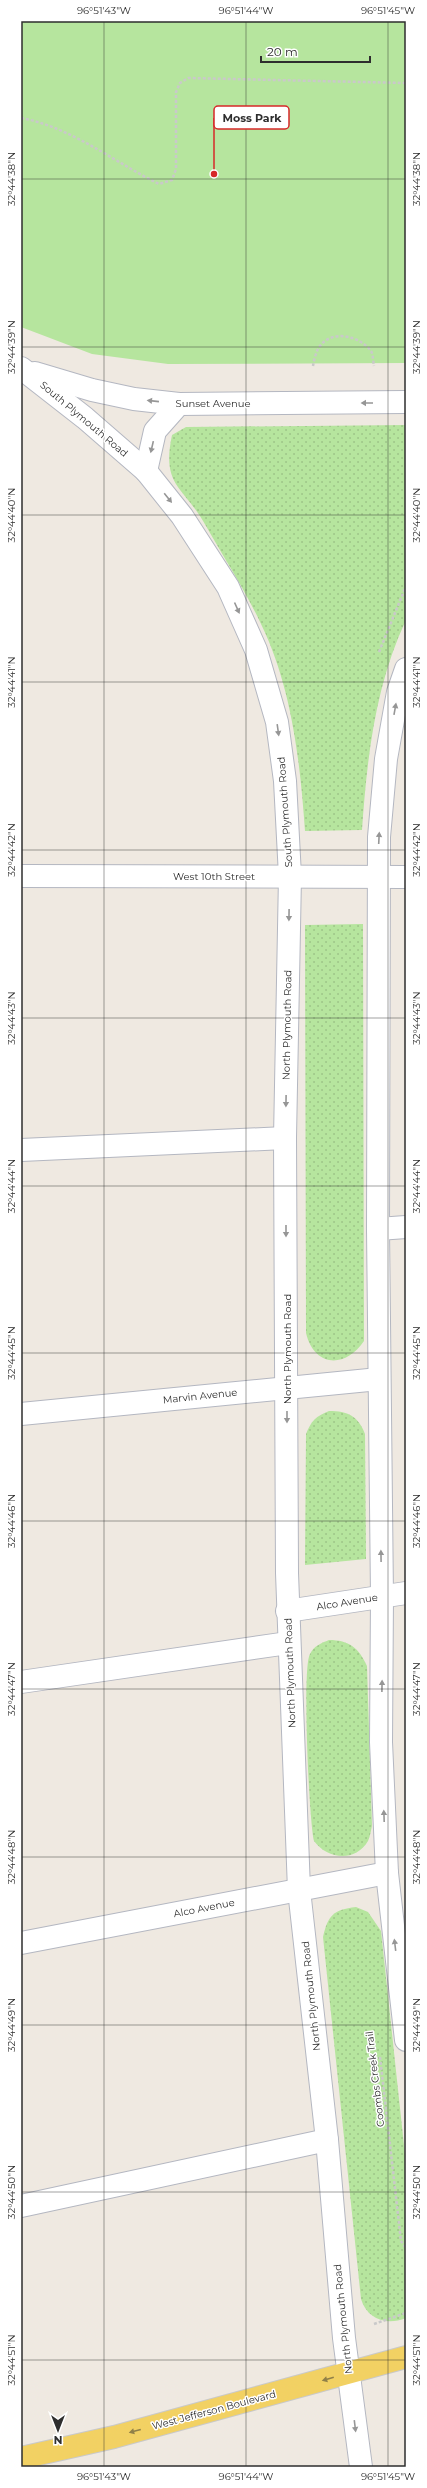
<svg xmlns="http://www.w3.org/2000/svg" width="427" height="2488" viewBox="0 0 427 2488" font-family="Montserrat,sans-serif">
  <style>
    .grass { fill: url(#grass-dots) }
    .park { fill: #b6e59e }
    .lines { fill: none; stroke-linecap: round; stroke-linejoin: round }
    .minor-casing { stroke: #b4b7c1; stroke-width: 24 }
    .major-casing { stroke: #c9c9c9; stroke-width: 24 }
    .path { stroke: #c9c9c9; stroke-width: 2.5; stroke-dasharray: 3 2; stroke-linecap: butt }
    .minor { stroke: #fff; stroke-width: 22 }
    .major { stroke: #f2d163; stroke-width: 22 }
    .oneway { fill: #969696 }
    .oneway2 { fill: #908048 }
    .ticks { fill: none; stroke: #2e2e2e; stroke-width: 1; stroke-opacity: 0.45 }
    .labels { text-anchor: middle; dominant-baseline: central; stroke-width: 3; stroke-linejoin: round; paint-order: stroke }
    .street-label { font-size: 10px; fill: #2e2e2e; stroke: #fff }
    .leader { fill: none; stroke: #d62828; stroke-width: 1.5 }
    .callout-dot { fill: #d62828; stroke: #fff; stroke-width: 1.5 }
    .callout { fill: #fff; stroke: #d62828; stroke-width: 1.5 }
    .callout-label { font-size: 11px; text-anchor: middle; font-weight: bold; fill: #2e2e2e }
    .neatline { fill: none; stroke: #2e2e2e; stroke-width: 1.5 }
    .ticks-label { font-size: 10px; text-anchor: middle; fill: #2e2e2e }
  </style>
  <defs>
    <pattern id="grass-dots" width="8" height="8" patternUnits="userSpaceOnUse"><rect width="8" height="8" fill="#b6e59e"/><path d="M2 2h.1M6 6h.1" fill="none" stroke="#9dc588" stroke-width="1.8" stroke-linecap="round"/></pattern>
  </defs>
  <rect width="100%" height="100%" fill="#efe9e1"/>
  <g class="grass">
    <path d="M406,425v195c-31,66 -39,138 -44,210l-57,1c-5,-70 -13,-143 -44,-207 -16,-34 -37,-66 -55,-98 -22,-40 -45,-39 -34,-91l14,-8z"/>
    <path d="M363,924l1,417c-19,28 -50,26 -58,-8l-1,-408z"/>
    <path d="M329,1411c19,0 29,5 36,23l1,125 -61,6 1,-131c5,-13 10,-18 23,-23z"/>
    <path d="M329,1640c20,0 30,8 38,26l5,160c-1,4 -2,11 -4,15 -13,22 -41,18 -54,0 -5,-21 -12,-174 -4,-187 4,-8 11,-11 19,-14z"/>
    <path d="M356,1907l12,5 13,19 25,233v154c-20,8 -39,1 -45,-19l-38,-362c5,-22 10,-27 33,-30z"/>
  </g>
  <polygon class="park" points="21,21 406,21 406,363 168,364 92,354 21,327"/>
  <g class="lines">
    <defs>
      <g id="minor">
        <polyline points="21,368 85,418 146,471 182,516 228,587 256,650 277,722 285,781 290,876 285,1138 287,1573 299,1890 327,2140 344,2338 361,2467"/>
        <polyline points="35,373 92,390 134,399 179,404 406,402"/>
        <polyline points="146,471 155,431 179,404"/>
        <polyline points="406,669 398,692 386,759 379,837 378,1229 382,1597 381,1742 387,1873 406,2040"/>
        <polyline points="21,876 406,877"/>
        <polyline points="21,1150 285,1138"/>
        <polyline points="378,1229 406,1227"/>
        <polyline points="21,1414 379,1379"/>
        <polyline points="287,1611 406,1593"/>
        <polyline points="21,1682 288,1643"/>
        <polyline points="21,1943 387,1873"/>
        <polyline points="21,2206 327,2140"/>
      </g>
      <polyline id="major" points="21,2458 114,2437 406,2357"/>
    </defs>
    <use href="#minor" class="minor-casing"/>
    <use href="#major" class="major-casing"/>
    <g class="path">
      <path d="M21,118c50,9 93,44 138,66l13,-4 4,-11v-77l4,-9 8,-5 218,5"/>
      <path d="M313,366c1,-6 3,-15 7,-20 12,-17 40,-10 51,5 2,3 2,10 3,15"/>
      <polyline points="379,652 406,586"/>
      <polyline points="380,2057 401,2241 406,2248"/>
      <polyline points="406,2271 406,2293"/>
      <polyline points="374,2324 406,2313"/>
    </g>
    <use href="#minor" class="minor"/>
    <use href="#major" class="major"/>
  </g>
  <defs><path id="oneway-solid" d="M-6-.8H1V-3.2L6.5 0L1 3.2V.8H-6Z"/></defs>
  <g class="oneway">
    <use href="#oneway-solid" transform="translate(153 401) rotate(-174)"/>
    <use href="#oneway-solid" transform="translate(367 403) rotate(180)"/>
    <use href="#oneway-solid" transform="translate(152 447) rotate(103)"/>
    <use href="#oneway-solid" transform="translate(168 498) rotate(51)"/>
    <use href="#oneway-solid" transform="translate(237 608) rotate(66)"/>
    <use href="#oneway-solid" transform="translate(395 709) rotate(-80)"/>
    <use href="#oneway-solid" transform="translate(278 730) rotate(82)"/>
    <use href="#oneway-solid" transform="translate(379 838) rotate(-87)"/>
    <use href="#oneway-solid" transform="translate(289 915) rotate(91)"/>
    <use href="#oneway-solid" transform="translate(286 1101) rotate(91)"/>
    <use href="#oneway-solid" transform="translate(286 1231) rotate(90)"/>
    <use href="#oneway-solid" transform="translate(287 1417) rotate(90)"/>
    <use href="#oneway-solid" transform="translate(381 1556) rotate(-91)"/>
    <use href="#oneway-solid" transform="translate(382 1686) rotate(-89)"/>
    <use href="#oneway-solid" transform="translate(384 1816) rotate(-92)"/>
    <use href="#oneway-solid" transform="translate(395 1945) rotate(-97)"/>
    <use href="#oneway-solid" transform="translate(355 2426) rotate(83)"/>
  </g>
  <g class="oneway2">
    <use href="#oneway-solid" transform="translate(328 2379) rotate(164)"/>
    <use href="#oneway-solid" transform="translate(135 2431) rotate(165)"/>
  </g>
  <path class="ticks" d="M104,21v2446M246,21v2446M388,21v2446M21,179h385M21,347h385M21,515h385M21,682h385M21,850h385M21,1018h385M21,1186h385M21,1353h385M21,1521h385M21,1689h385M21,1857h385M21,2025h385M21,2192h385M21,2360h385"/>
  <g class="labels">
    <g class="street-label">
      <text x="213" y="403">Sunset Avenue</text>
      <text transform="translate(84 419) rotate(40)">South Plymouth Road</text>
      <text transform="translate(285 812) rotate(-94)">South Plymouth Road</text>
      <text x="214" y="876">West 10th Street</text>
      <text transform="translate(287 1025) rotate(-89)">North Plymouth Road</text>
      <text transform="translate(287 1349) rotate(-90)">North Plymouth Road</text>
      <text transform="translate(200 1396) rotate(-6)">Marvin Avenue</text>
      <text transform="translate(347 1602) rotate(-9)">Alco Avenue</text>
      <text transform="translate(290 1673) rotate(-92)">North Plymouth Road</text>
      <text transform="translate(204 1908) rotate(-11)">Alco Avenue</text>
      <text transform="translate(311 1996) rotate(-96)">North Plymouth Road</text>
      <text transform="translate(375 2079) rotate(-97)">Coombs Creek Trail</text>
      <text transform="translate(343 2319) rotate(-96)">North Plymouth Road</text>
      <text transform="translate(214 2410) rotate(-15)">West Jefferson Boulevard</text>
    </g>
  </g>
  <path class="leader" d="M214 174L214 118"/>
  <circle class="callout-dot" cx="214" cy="174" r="4"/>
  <rect class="callout" x="214" y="106" width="75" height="23" rx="4"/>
  <g class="callout-label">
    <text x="252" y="122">Moss Park</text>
  </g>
  <rect width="427" height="2488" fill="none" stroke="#ffffff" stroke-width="44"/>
  <g transform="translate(58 2430) rotate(180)" stroke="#ffffff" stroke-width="3" paint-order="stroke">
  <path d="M0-3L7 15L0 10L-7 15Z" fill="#2e2e2e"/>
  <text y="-6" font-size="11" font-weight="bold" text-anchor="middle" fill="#2e2e2e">N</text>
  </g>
  <path d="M261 56v6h109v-6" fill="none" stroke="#2e2e2e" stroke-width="2"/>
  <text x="267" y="56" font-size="12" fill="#2e2e2e" stroke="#ffffff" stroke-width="3" paint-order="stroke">20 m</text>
  <rect x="22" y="22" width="383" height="2444" class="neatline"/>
  <g class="ticks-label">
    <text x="104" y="14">96°51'43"W</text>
    <text x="246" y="14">96°51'44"W</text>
    <text x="388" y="14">96°51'45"W</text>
    <text transform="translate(416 179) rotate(-90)" y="4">32°44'38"N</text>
    <text transform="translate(11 179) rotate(-90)" y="4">32°44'38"N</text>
    <text transform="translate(11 347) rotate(-90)" y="4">32°44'39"N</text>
    <text transform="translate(416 347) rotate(-90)" y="4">32°44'39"N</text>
    <text transform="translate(11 515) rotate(-90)" y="4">32°44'40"N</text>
    <text transform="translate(416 515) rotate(-90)" y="4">32°44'40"N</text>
    <text transform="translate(11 682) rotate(-90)" y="4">32°44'41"N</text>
    <text transform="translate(416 682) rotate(-90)" y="4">32°44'41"N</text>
    <text transform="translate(416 850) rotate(-90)" y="4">32°44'42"N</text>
    <text transform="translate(11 850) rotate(-90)" y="4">32°44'42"N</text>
    <text transform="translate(416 1018) rotate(-90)" y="4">32°44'43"N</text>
    <text transform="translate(11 1018) rotate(-90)" y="4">32°44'43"N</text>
    <text transform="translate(416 1186) rotate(-90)" y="4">32°44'44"N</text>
    <text transform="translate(11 1186) rotate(-90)" y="4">32°44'44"N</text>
    <text transform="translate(416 1353) rotate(-90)" y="4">32°44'45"N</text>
    <text transform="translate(11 1353) rotate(-90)" y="4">32°44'45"N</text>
    <text transform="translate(416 1521) rotate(-90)" y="4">32°44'46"N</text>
    <text transform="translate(11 1521) rotate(-90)" y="4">32°44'46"N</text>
    <text transform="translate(416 1689) rotate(-90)" y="4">32°44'47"N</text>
    <text transform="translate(11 1689) rotate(-90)" y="4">32°44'47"N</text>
    <text transform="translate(416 1857) rotate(-90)" y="4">32°44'48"N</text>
    <text transform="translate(11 1857) rotate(-90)" y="4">32°44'48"N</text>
    <text transform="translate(11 2025) rotate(-90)" y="4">32°44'49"N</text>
    <text transform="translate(416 2025) rotate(-90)" y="4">32°44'49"N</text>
    <text transform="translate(416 2192) rotate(-90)" y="4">32°44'50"N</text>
    <text transform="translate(11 2192) rotate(-90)" y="4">32°44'50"N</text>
    <text transform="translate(11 2360) rotate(-90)" y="4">32°44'51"N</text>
    <text transform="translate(416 2360) rotate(-90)" y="4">32°44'51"N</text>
    <text x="104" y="2480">96°51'43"W</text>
    <text x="246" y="2480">96°51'44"W</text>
    <text x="388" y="2480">96°51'45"W</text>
  </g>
</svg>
